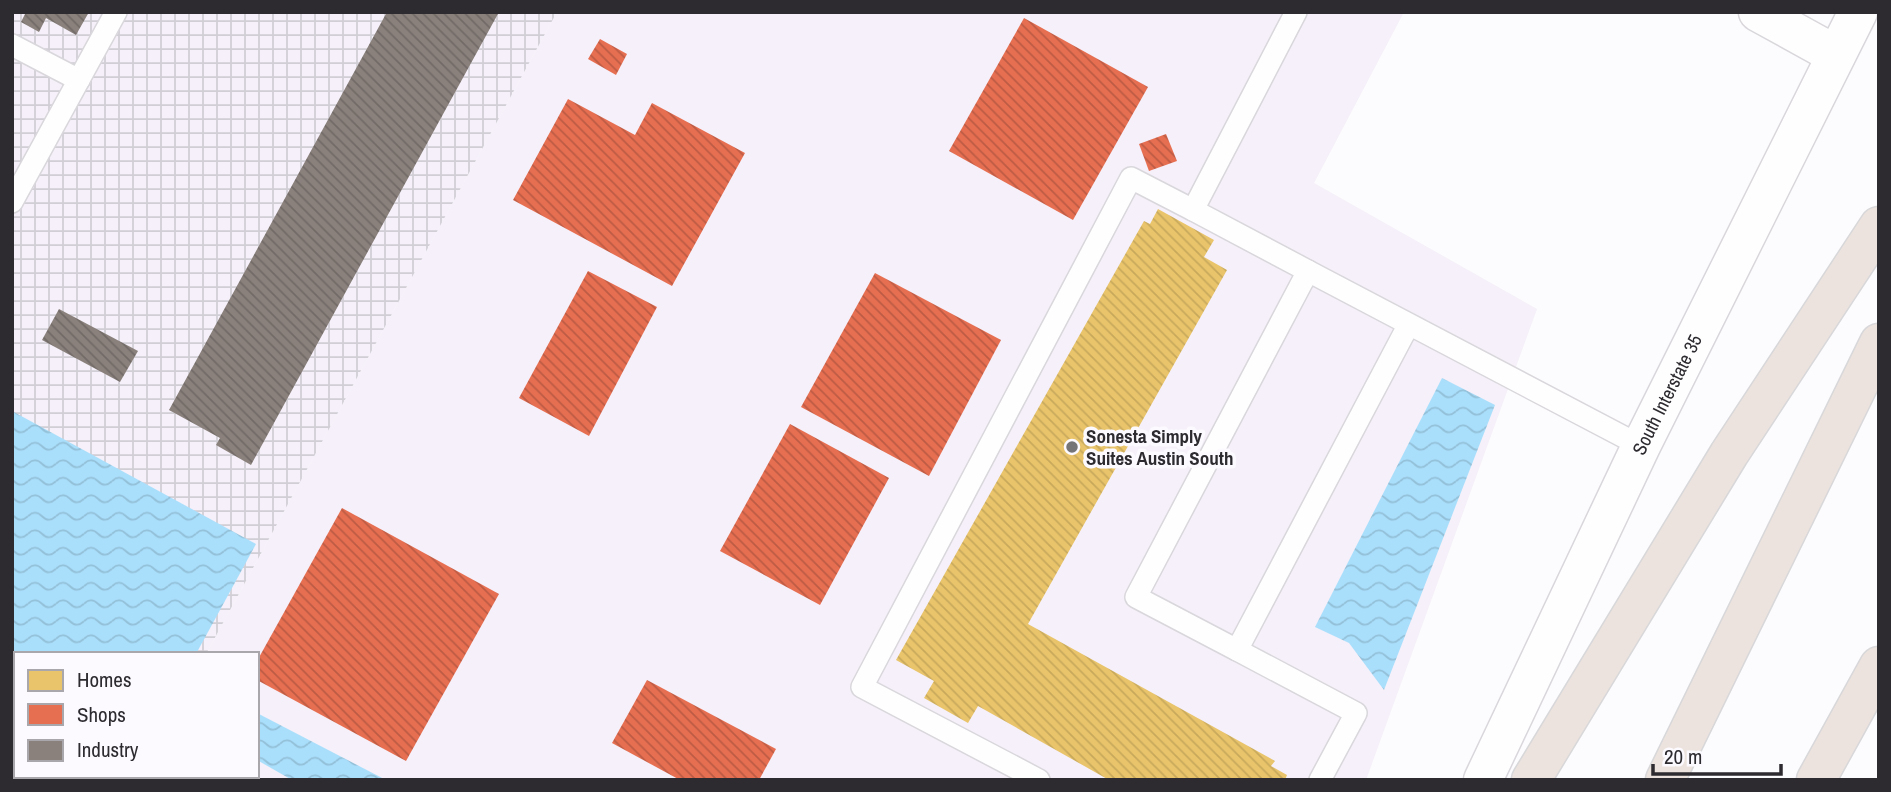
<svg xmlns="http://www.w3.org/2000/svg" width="1891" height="792" viewBox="0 0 1891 792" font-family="'Archivo Narrow',sans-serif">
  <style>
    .built { fill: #f5f0f9 }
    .industrial { fill: url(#industrial-grid) }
    .water { fill: url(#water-waves) }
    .homes { fill: url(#homes-back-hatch) }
    .shops { fill: url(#shops-back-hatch) }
    .industry { fill: url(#industry-back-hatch) }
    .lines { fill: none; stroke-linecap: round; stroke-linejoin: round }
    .lane-casing { stroke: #d9d7db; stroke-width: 24 }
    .street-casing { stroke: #d9d7db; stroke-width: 41 }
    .secondary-casing { stroke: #d9d7db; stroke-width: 41 }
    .highway-casing { stroke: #d8d7d9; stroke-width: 41 }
    .lane { stroke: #fffeff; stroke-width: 21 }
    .street { stroke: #fffeff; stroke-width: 38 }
    .secondary { stroke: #fffeff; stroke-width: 38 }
    .highway { stroke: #ece3de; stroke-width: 38 }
    .poi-dot { fill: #757477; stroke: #fcfafe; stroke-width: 2.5 }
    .labels { text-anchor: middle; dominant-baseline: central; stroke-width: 7; stroke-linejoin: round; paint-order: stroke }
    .street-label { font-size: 19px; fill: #2d2b2f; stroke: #fcfafe }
    .poi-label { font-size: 19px; font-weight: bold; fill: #2d2b2f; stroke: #fcfafe; text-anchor: start }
  </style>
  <defs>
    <pattern id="industrial-grid" width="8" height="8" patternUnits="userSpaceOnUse" patternTransform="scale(1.75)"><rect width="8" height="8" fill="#f5f0f9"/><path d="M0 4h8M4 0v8" fill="none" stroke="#d2ced6"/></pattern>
    <pattern id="water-waves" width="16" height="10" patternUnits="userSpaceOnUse" patternTransform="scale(1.75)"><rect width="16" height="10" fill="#aadffc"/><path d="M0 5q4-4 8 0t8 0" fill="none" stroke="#93c0d8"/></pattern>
    <pattern id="homes-back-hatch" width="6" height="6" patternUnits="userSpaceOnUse" patternTransform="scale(1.75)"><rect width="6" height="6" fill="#e9c46a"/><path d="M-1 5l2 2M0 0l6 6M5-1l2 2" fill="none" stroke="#c8a95c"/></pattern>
    <pattern id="shops-back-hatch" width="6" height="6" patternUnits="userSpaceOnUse" patternTransform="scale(1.75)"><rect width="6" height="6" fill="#e76f51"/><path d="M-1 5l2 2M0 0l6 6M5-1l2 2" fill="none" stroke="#bc5b44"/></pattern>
    <pattern id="industry-back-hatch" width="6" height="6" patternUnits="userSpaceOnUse" patternTransform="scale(1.75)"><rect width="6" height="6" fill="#8a817c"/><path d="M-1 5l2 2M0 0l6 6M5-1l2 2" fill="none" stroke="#716a66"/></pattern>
  </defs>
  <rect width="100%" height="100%" fill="#fcfbfd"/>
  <polygon class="built" points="557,12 1404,12 1314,183 1537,309 1366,780 12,780 12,666 16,668 16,776 257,776 257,654 206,654"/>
  <polygon class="industrial" points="12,12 557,12 206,654 16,654 16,668 12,666"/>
  <g class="water">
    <polygon points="1442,378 1495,405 1384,690 1349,643 1315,627"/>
    <polygon points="12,411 256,544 196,654 16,654 12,652"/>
    <polygon points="257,713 386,780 292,780 257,760"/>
  </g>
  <polygon class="homes" points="1158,209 1214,240 1204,257 1227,270 1028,624 1275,761 1271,766 1287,775 1285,780 1109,780 978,706 968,723 924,698 934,681 896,660 1144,221 1150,224"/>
  <g class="shops">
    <polygon points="1024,18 1148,87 1073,220 949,151"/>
    <polygon points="600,39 627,54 616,75 588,59"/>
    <polygon points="568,99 635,135 652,103 745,153 672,286 513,200"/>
    <polygon points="1166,134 1177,161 1149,171 1139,144"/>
    <polygon points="588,271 657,307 589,436 519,398"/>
    <polygon points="875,273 1001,340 929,476 801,407"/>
    <polygon points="790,424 889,478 820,605 720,551"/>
    <polygon points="342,508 499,594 406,761 257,680 257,661"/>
    <polygon points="647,680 776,749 759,780 680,780 612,743"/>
    <polygon points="12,682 16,684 16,720 12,718"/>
  </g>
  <g class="industry">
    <polygon points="26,12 89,12 76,35 46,18 39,32 21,22"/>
    <polygon points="387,12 499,12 251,465 216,445 220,438 169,410"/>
    <polygon points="59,309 138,351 120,382 42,340"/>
  </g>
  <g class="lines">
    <defs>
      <g id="lane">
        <polyline points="1296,12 1193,210 1308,271"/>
        <polyline points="12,45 79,80"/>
        <polyline points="12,202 116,12"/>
        <polyline points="1409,324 1237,650 1136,597 1308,271 1641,446"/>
        <polyline points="1237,650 1356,713 1320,780"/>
        <polyline points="1039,780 862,687 1131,178 1193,210"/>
      </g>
      <polyline id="street" points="1758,12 1836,55"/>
      <g id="secondary">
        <path id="s1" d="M1483,780l158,-334 217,-434"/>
      </g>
      <g id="highway">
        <polyline points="1531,780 1729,454 1879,226"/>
        <polyline points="1665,780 1879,343"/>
        <polyline points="1816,780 1879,666"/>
      </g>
    </defs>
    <use href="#lane" class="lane-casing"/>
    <use href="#street" class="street-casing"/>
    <use href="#secondary" class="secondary-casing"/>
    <use href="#highway" class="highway-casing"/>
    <use href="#lane" class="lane"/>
    <use href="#street" class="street"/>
    <use href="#secondary" class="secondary"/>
    <use href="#highway" class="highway"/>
  </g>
  <circle class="poi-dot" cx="1072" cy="447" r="7"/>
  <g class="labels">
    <g class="street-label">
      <text stroke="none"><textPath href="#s1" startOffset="427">South Interstate 35</textPath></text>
    </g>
    <g class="poi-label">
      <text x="1086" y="436">Sonesta Simply<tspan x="1086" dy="22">Suites Austin South</tspan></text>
    </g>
  </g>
  <rect width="1891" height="792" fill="none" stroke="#2d2b2f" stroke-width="28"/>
  <rect x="14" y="652" width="245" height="126" fill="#fcfafe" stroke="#a9a7ab" stroke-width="2"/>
  <rect x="28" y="670" width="35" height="21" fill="#e9c46a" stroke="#a9a7ab" stroke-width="2"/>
  <text x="77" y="687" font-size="21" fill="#2d2b2f">Homes</text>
  <rect x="28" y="704" width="35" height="21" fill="#e76f51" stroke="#a9a7ab" stroke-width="2"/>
  <text x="77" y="722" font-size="21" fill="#2d2b2f">Shops</text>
  <rect x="28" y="740" width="35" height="21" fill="#8a817c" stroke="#a9a7ab" stroke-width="2"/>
  <text x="77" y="757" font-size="21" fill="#2d2b2f">Industry</text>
  <path d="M1653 764v10h128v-10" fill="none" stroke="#2d2b2f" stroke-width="3.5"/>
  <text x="1664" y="764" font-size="21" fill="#2d2b2f" stroke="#fcfafe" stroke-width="5" paint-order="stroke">20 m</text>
</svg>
